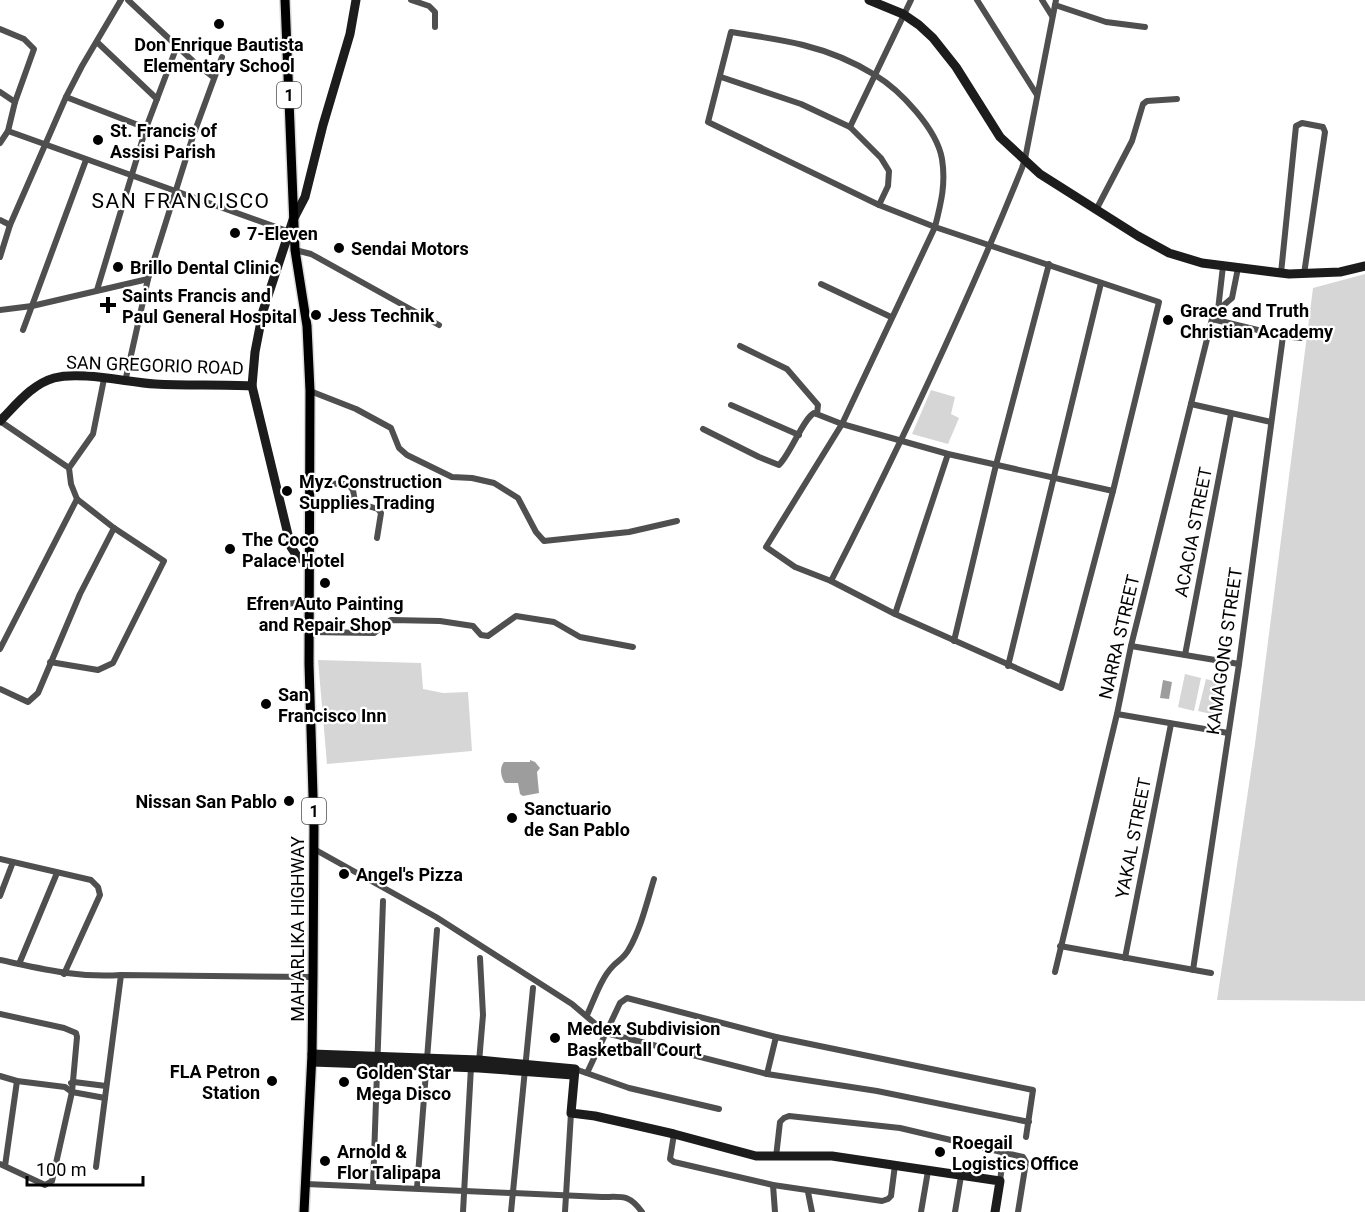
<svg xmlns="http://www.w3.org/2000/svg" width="1365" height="1212" viewBox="0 0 1365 1212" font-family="Roboto,sans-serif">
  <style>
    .green { fill: #d6d6d6 }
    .water { fill: #9d9d9d }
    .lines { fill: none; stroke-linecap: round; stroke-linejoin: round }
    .primary-casing { stroke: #dbdbdb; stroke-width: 12 }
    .street { stroke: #4f4f4f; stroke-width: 6 }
    .secondary { stroke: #1c1c1c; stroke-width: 9 }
    .primary { stroke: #000; stroke-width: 9 }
    .poi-dot { fill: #000; stroke: #fff; stroke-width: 2 }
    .labels { text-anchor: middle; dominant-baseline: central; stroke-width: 4.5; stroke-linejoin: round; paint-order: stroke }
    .shield { fill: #fff; stroke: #4c4c4c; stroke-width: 1.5 }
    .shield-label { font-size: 16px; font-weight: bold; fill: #000 }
    .poi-label { font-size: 18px; font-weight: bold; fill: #000; stroke: #fff; text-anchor: start }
    .street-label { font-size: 18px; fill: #000; stroke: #fff }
    .quarter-label { font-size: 21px; letter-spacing: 1.5px; fill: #000; stroke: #fff }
  </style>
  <rect width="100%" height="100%" fill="#fff"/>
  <g class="green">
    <polygon points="1365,274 1365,1001 1217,1000 1255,744 1313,288"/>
    <polygon points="931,390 955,397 951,414 959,418 948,444 912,434"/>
    <polygon points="318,660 421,663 423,689 443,693 468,692 472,751 327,764"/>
    <polygon points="1185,674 1201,678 1194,711 1178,707"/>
    <polygon points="1206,679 1224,684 1216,715 1198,711"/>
  </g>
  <g class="water">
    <polygon points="1163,680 1172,682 1169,699 1160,698"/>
    <path d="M530,760l5,2 5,6 -3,4 2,21 -16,3 -3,-2 -2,-11h-13c-4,-5 -6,-15 -1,-21h26z"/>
  </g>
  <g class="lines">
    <defs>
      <polyline id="primary" points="285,0 295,250 307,326 310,391 309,664 314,828 313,977 312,1054 304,1212"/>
    </defs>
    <use href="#primary" class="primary-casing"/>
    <g class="street">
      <polyline points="128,0 195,63 213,77"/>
      <polyline points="411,0 429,6 435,12 435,27"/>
      <polyline points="977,0 1037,95"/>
      <polyline points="1042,0 1052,16"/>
      <polyline points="1055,5 1106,22 1145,27"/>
      <polyline points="0,29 24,39 34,49 15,102 8,131 0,143"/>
      <polyline points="97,42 157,99"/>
      <polyline points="721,77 801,104 850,127 881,158 889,171 888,186 879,205"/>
      <polyline points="0,92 15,102"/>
      <polyline points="66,97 146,128"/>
      <path d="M708,122l171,83 56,22 224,75 -46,189 -52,197 -166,-74 -64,-33 -36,-14 -29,-20 76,-123 93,-197c6,-24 11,-43 7,-68 -5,-30 -42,-69 -67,-84 -21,-13 -48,-24 -72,-30 -23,-6 -48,-9 -72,-13l-23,90"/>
      <polyline points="850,127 911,0"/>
      <polyline points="8,131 290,232"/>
      <polyline points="1096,210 1132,141 1143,104 1147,101 1177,99"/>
      <polyline points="0,220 10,225"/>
      <polyline points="295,250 311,254 439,325"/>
      <polyline points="0,257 10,225 66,97 82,66 121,0"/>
      <polyline points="1281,273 1296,126 1302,123 1323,127 1325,132 1304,274"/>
      <polyline points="821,284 891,317"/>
      <polyline points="97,290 146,128 177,46"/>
      <polyline points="0,310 32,306 148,279"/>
      <polyline points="1218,310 1223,266"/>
      <polyline points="1212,319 1283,336 1301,338"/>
      <polyline points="23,330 86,160"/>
      <polyline points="740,346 787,369 818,405 817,414"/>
      <polyline points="125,382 148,279 193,136 222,57"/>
      <polyline points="310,391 356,409 391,428 399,448 407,455 452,477 472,478 494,483 518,498 536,532 544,541 629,532 677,521"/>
      <polyline points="1191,404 1271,422"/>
      <polyline points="731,405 799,435"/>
      <polyline points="0,421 69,468"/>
      <path d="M703,429l56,28 20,8c12,-12 24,-46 35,-52l28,11 106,30 165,37"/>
      <polyline points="309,483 348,484 353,490 355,502 378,509 381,513 377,538"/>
      <polyline points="309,505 355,502"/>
      <path d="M831,581c69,-135 134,-272 191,-413l3,-9 31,-159"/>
      <polyline points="251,609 309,601"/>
      <polyline points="895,614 948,454"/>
      <polyline points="309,632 374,633 391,620 440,621 473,626 481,635 488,636 516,616 554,622 580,637 633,647"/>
      <polyline points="954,641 996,465 1049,264"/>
      <polyline points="1131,646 1239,664"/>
      <polyline points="0,649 77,499"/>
      <polyline points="1185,655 1231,414"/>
      <polyline points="50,662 98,670 113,663 164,561 114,528 77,499 71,484 69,468 93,434 104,379"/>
      <polyline points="1008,666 1101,283"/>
      <polyline points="0,689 28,702 38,693 80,594 114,528"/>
      <polyline points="1117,714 1228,733"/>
      <polyline points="314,849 436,917 572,1004 606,1033 767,1074 877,1091 1029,1122"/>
      <polyline points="0,859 91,880 98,887 100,895 64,974"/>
      <polyline points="0,896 13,862"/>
      <polyline points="1060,946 1211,973"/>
      <polyline points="1125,958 1171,724"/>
      <path d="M0,960c43,9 77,18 121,15"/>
      <polyline points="19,964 57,873"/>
      <polyline points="1193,970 1239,664 1283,336"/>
      <polyline points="1055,972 1117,714 1131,646 1212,319 1218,310 1232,298 1238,268"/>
      <polyline points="0,1014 64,1028 76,1033 77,1037 72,1092 52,1181 45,1185 0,1164"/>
      <path d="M587,1015c7,-15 14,-37 26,-49 6,-6 12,-9 16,-17 12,-21 18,-47 25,-70"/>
      <polyline points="479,1062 483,1015 480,958"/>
      <polyline points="575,1069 629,1088 719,1109"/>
      <polyline points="587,1073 620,1003 627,998 776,1037 1033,1090 1026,1137"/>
      <polyline points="767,1074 776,1037"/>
      <polyline points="0,1076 17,1081 65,1087 72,1092 105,1098"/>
      <polyline points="71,1083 74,1082 106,1086"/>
      <polyline points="674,1134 670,1159 674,1162 773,1185 882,1201 888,1199 891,1196 895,1165"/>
      <polyline points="776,1157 780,1122 784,1118 789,1116 900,1128 1023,1157 1026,1162 1018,1212"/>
      <polyline points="5,1166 17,1081"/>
      <polyline points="96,1167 121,975 313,977"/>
      <polyline points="1000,1181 1004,1151"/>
      <path d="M306,1184l296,13c21,0 27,-3 40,15"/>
      <polyline points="773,1185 775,1212"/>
      <polyline points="373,1186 383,901"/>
      <polyline points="417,1188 437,930"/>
      <polyline points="808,1192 812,1212"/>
      <polyline points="463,1212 471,1067"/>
      <polyline points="511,1212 533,988"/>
      <polyline points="565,1212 571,1113"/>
      <polyline points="921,1212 928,1171"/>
      <polyline points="955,1212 961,1176"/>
    </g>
    <g class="secondary">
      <polyline points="869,0 903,14 919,25 933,38 956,67 1000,137 1040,174 1138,236 1169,253 1202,263 1289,274 1340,272 1365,266"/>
      <path d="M0,421c16,-16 32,-37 54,-43 26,-7 72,4 101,6 32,2 65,0 97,2"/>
      <polyline points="309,564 297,556 291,547 252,386 255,352 263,311 293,220 305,197 323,125 350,34 356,0"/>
      <polyline points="312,1054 479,1060 575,1069 571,1113 595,1116 674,1134 756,1156 832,1156 1000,1181 995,1212"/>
      <polyline points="312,1062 479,1068 573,1075"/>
    </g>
    <use href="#primary" class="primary"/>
  </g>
  <g class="poi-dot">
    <circle cx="219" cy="24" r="6"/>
    <circle cx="98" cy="140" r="6"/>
    <circle cx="235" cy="233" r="6"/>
    <circle cx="339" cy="248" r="6"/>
    <circle cx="118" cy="267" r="6"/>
    <path d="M105 296h6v6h6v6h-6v6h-6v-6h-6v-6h6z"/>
    <circle cx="316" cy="315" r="6"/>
    <circle cx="1168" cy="320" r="6"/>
    <circle cx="287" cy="491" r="6"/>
    <circle cx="230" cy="549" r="6"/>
    <circle cx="325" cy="583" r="6"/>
    <circle cx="266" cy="704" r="6"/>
    <circle cx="289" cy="801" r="6"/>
    <circle cx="512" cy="818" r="6"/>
    <circle cx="344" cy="874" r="6"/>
    <circle cx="555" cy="1038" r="6"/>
    <circle cx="272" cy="1081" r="6"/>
    <circle cx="344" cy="1082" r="6"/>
    <circle cx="940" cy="1152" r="6"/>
    <circle cx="325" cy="1161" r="6"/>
  </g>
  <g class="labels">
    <g class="shield">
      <rect x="277" y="82" width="24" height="26" rx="4.5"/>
      <rect x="302" y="798" width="24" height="26" rx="4.5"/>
    </g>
    <g class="shield-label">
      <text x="289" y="95">1</text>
      <text x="314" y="811">1</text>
    </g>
    <g class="poi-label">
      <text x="219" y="44" text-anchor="middle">Don Enrique Bautista<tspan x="219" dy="21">Elementary School</tspan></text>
      <text x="110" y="130">St. Francis of<tspan x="110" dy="21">Assisi Parish</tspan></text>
      <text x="247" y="233">7-Eleven</text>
      <text x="351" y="248">Sendai Motors</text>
      <text x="130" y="267">Brillo Dental Clinic</text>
      <text x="122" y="295">Saints Francis and<tspan x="122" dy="21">Paul General Hospital</tspan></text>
      <text x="1180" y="310">Grace and Truth<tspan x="1180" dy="21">Christian Academy</tspan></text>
      <text x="328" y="315">Jess Technik</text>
      <text x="299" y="481">Myz Construction<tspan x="299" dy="21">Supplies Trading</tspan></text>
      <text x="242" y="539">The Coco<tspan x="242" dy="21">Palace Hotel</tspan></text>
      <text x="325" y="603" text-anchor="middle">Efren Auto Painting<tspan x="325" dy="21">and Repair Shop</tspan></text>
      <text x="278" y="694">San<tspan x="278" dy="21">Francisco Inn</tspan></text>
      <text x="277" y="801" text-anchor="end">Nissan San Pablo</text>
      <text x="524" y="808">Sanctuario<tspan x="524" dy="21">de San Pablo</tspan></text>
      <text x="356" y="874">Angel's Pizza</text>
      <text x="567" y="1028">Medex Subdivision<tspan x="567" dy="21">Basketball Court</tspan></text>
      <text x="260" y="1071" text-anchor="end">FLA Petron<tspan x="260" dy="21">Station</tspan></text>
      <text x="356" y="1072">Golden Star<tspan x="356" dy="21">Mega Disco</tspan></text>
      <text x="952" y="1142">Roegail<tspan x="952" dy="21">Logistics Office</tspan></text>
      <text x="337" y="1151">Arnold &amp;<tspan x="337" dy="21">Flor Talipapa</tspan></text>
    </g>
    <g class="street-label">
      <text transform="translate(155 365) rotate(2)">SAN GREGORIO ROAD</text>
      <text transform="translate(1193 532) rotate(-79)">ACACIA STREET</text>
      <text transform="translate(1119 637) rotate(-77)">NARRA STREET</text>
      <text transform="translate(1224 651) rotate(-82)">KAMAGONG STREET</text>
      <text transform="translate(1133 838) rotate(-79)">YAKAL STREET</text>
      <text transform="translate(297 929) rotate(-90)">MAHARLIKA HIGHWAY</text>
    </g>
    <g class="quarter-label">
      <text x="181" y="201">SAN FRANCISCO</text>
    </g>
  </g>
  <path d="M27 1176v9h116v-9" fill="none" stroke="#000000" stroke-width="3"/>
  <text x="36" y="1176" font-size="18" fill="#000000" stroke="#ffffff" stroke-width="4.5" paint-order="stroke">100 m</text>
</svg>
